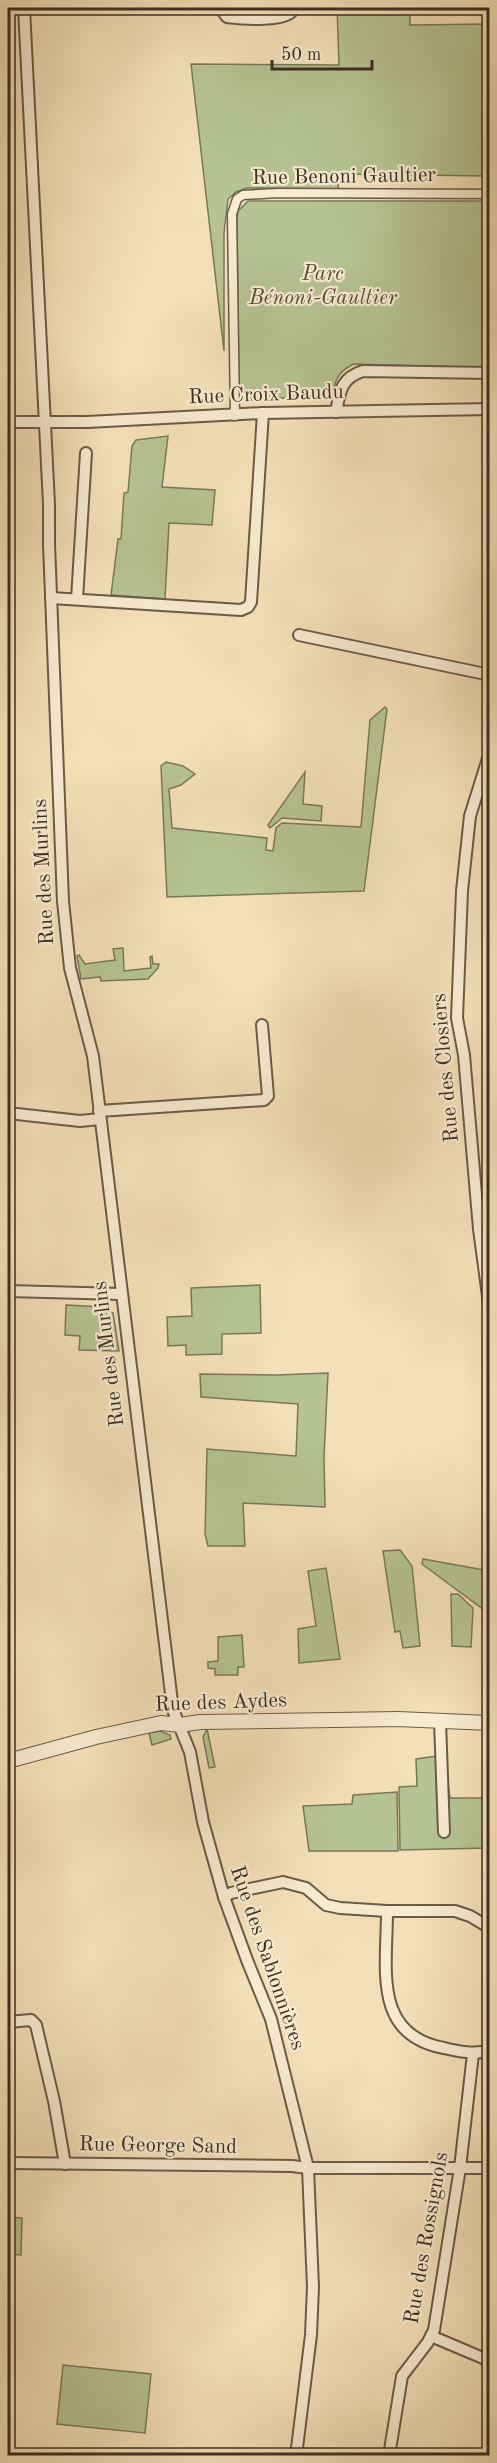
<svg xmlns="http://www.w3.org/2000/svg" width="497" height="2463" viewBox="0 0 497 2463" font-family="'Old Standard TT',serif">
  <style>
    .green { fill: #b6c393; stroke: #79795a; stroke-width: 1.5 }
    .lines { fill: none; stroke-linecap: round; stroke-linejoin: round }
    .pedestrian-casing { stroke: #6a5b47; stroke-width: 11 }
    .minor-casing { stroke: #6a5b47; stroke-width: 14 }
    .tertiary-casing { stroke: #6a5b47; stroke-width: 16 }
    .pedestrian { stroke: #f8ebd1; stroke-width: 8 }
    .minor { stroke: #f8ebd1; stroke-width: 10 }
    .tertiary { stroke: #f8ebd1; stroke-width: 14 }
    .labels { text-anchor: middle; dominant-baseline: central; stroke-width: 4.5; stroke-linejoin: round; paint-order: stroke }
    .street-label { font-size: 21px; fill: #3c2f21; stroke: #f8ebd1 }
    .park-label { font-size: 21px; font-style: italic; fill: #544d38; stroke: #f8ebd1 }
  </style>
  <rect width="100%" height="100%" fill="#f4e0b8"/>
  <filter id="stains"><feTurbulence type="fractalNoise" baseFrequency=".00333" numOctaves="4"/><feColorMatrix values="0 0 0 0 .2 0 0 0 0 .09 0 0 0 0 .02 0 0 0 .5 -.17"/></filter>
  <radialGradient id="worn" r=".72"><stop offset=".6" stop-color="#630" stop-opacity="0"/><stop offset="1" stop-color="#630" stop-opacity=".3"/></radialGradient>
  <g class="green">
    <polygon points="337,8 410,8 410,25 489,24 489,176 339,174 338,189 247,188 236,192 228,199 224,233 224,351 191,64 339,65"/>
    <path d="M248,201h241v167l-135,-4c-16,7 -20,17 -21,34h-71l-15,3 -8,-11 -2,-172 1,-7z"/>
    <polygon points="168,436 162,487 215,490 212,525 169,523 165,599 111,595 118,539 121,539 124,493 128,492 132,446 136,440"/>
    <polygon points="385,707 387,709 364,891 167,897 161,766 166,762 183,766 195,774 181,785 169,789 172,828 267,838 266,850 273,851 276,828 282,823 361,827 370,720"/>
    <polygon points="305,772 303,804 322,806 321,821 282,818 270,828 268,825"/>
    <polygon points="123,948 124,971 151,968 150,957 152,956 153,964 159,964 158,968 148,979 101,981 100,977 81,979 77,956 79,955 85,964 115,960 113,949"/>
    <polygon points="260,1285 261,1333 222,1334 222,1354 186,1355 186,1345 168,1346 167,1317 192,1316 191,1288"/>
    <polygon points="66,1305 104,1307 113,1313 119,1351 79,1350 80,1336 65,1335"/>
    <polygon points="328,1373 324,1457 325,1507 243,1503 245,1546 208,1546 205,1534 207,1449 296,1456 298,1404 201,1397 200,1374 277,1375"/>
    <polygon points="400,1550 412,1566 420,1646 403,1648 400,1631 395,1632 383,1551"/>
    <polygon points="423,1559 489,1571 489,1630 488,1613 422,1564"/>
    <polygon points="326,1568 340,1659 299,1663 298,1629 316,1626 308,1571"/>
    <polygon points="451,1594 458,1594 473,1608 471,1647 452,1646"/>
    <polygon points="242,1635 244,1667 238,1667 238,1675 215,1675 215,1669 208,1668 208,1662 218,1661 218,1637"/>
    <polygon points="207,1729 215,1767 209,1768 203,1737"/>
    <polygon points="160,1731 170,1735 171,1739 152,1745 149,1733"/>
    <polygon points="437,1756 446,1767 450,1798 489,1798 489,1848 400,1850 399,1787 417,1786 416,1759"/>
    <polygon points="397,1792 398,1851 309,1851 303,1806 352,1804 353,1795"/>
    <polygon points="8,2217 22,2218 21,2255 8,2254"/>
    <polygon points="63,2365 151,2374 145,2433 57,2424"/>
  </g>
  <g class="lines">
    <defs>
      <polyline id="pedestrian" points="235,416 232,214 237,199 243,195 278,193 490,194"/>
      <g id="minor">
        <polyline points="24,8 49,504 49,544 63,901 70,968 93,1056 173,1710 190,1752 203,1822 224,1897 247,1960 271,2019 308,2168 313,2287 311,2335 296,2456"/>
        <path d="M220,8l7,9c14,2 63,6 67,-9"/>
        <path d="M336,412c4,-21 5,-34 27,-41l127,2"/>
        <polyline points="8,422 87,422 263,413 490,409"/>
        <polyline points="51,598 241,610 248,607 251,602 263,413"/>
        <polyline points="77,599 86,453"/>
        <polyline points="299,635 490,675"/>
        <polyline points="490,752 470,816 462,891 457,1018 464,1055 479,1229 490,1311"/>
        <polyline points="99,1111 264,1100 268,1096 262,1025"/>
        <polyline points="8,1113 80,1121 100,1119"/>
        <polyline points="8,1291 121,1294"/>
        <polyline points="440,1721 444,1832"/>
        <polyline points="224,1897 231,1893 283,1882 306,1888 326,1905 340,1908 387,1911 455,1911 470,1916 490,1928"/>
        <path d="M387,1911c0,57 -15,124 57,137 16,4 29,6 46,3"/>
        <polyline points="8,2022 31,2020 36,2025 54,2101 65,2164"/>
        <polyline points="8,2163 292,2166 308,2168 490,2168"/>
        <polyline points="431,2336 490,2361"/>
        <polyline points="389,2456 402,2376 428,2342 434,2330 460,2168 473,2054"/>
      </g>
      <polyline id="tertiary" points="8,1761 96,1737 161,1723 180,1725 200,1722 398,1719 490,1723"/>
    </defs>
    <use href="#pedestrian" class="pedestrian-casing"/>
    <use href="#minor" class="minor-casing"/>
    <use href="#tertiary" class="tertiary-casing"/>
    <use href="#pedestrian" class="pedestrian"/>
    <use href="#minor" class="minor"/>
    <use href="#tertiary" class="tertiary"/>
  </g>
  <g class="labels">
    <g class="street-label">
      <text transform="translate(344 177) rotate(-1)">Rue Benoni Gaultier</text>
      <text transform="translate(266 395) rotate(-2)">Rue Croix Baudu</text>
      <text transform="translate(44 872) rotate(-93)">Rue des Murlins</text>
      <text transform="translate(446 1068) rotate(-95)">Rue des Closiers</text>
      <text transform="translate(109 1354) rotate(-97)">Rue des Murlins</text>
      <text transform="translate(221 1703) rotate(-2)">Rue des Aydes</text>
      <text transform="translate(267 1958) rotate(71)">Rue des Sablonnières</text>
      <text transform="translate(158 2146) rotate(1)">Rue George Sand</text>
      <text transform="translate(427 2238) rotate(-80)">Rue des Rossignols</text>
    </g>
    <g class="park-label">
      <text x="323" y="274">Parc<tspan x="323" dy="24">Bénoni-Gaultier</tspan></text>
    </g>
  </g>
  <rect width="497" height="2463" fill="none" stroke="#f4e0b8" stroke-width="30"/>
  <rect x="9" y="9" width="479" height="2445" fill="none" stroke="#3c2f21" stroke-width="3"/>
  <rect x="15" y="15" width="467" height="2433" fill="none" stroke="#3c2f21" stroke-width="1.5"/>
  <path d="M272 60v9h100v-9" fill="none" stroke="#3c2f21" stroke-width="3"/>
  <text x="281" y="60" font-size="18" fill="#3c2f21" stroke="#f8ebd1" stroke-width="4.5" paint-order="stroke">50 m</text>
  <rect width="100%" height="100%" filter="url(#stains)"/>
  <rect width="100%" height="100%" fill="url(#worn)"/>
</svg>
